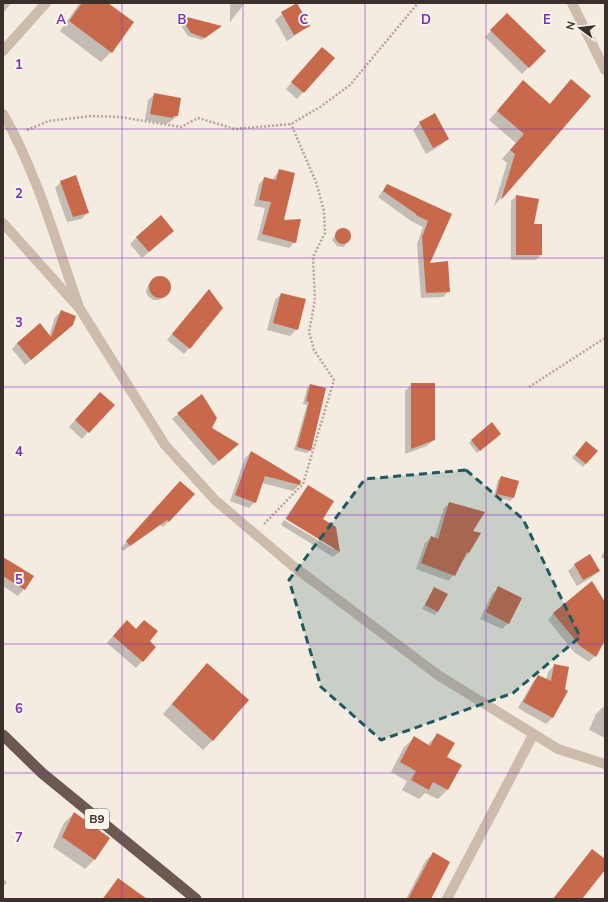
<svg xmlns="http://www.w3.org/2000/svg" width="608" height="902" viewBox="0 0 608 902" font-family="'Nunito Sans',sans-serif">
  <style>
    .shadow { fill: #0003 }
    .building { fill: #c8694b }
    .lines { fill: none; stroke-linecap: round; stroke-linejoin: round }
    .path { stroke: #b9a596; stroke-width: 2.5; stroke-dasharray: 2 2; stroke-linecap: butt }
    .minor { stroke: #cdbbac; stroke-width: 10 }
    .tertiary { stroke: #cdbbac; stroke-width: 10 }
    .trunk { stroke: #6c584f; stroke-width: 11 }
    .marked { fill: #1f5a5e; fill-opacity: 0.2; stroke: #1f5a5e; stroke-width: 3; stroke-dasharray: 8 5; stroke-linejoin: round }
    .grid { fill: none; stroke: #7b2cbf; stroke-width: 1; stroke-opacity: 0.55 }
    .labels { text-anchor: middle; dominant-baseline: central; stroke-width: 4; stroke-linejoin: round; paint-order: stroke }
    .shield { fill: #fbf5ee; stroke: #756b66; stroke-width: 1 }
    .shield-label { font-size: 12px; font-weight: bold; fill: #3b302b }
    .grid-label { font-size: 13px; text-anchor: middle; font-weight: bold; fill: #7b2cbf; stroke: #fbf5ee; stroke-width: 4; stroke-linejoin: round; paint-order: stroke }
  </style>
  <rect width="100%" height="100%" fill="#f4ebe1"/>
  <g class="shadow">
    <polygon points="3,3 11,3 3,13"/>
    <polygon points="80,3 106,3 111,52 101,62 60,31"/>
    <polygon points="230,3 245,3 230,22"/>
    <polygon points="296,4 309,26 287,41 275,20"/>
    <polygon points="507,14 544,51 522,74 485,37"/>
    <polygon points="179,16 220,27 202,40 188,36 176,18"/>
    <polygon points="316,54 333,58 297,99 286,89"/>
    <polygon points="571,80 589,96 494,206 507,163 502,159 516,143 489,120 523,82 549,105"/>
    <polygon points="155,94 177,116 170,122 166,124 145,120 148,100"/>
    <polygon points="420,123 448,139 441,145 426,154 413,130"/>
    <polygon points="279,171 283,221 295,242 289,248 257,240 265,208 254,206 259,184 265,178 272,180"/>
    <polygon points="61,182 88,212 82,219 67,222 55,188"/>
    <polygon points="387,185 451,215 428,264 449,291 443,297 421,298 417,244 423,227 411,221 378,197"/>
    <polygon points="516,196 541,255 536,260 511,260 511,201"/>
    <polygon points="339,229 348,230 350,233 350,237 344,247 337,246 332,240"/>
    <polygon points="137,237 166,237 142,258 130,244"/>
    <polygon points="161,276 166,278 170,283 170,289 164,297 159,300 153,300 148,296 146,291 148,285 155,277"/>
    <polygon points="281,294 297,329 290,336 267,330 275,300"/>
    <polygon points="203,297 189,348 184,354 167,340"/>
    <polygon points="61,312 66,331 25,365 12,349 17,343 49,336 55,317"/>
    <polygon points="412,384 434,439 427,446 405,454 405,391"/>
    <polygon points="310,385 310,450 307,453 294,450 307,405 303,404 307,388"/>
    <polygon points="202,396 211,428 232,449 213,466 172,419"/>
    <polygon points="94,399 88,432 82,439 69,427"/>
    <polygon points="497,437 477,453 469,443 472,440"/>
    <polygon points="583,445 596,451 583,467 572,458"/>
    <polygon points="251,452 300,482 299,485 293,491 262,483 255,502 249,508 230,501 245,458"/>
    <polygon points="501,477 518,481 513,498 510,501 494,496 498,480"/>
    <polygon points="174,488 169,521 163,527 160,525 123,551 121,548"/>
    <polygon points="306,489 322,519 336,527 339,552 333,557 281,525 284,520 333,549 333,547 285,518"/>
    <polygon points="450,503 472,531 469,552 449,581 416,569 425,543 431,538 434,539 444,508"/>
    <polygon points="605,550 605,559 601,557"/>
    <polygon points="3,563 24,589 18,596 3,586"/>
    <polygon points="575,565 599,571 592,577 577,586 568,571"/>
    <polygon points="434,588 447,594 435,615 422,609"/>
    <polygon points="499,588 508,623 502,629 480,619 492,594"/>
    <polygon points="605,604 605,638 595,656 589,662 574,652 548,620 554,613"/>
    <polygon points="120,628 148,641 155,647 136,668 107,643"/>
    <polygon points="554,666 564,690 567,691 552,718 546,724 518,708 533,682 538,676 546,680 548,672"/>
    <polygon points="198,674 213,740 203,750 163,714"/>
    <polygon points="603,707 605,709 605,738 589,730 596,714"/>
    <polygon points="437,735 446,757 461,765 447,790 438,799 425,793 419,799 402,790 407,781 391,772 404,747 414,738 427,745"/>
    <polygon points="74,813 109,838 94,860 85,869 53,847 64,823"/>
    <polygon points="592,850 605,860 605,868 581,899 553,899"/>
    <polygon points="433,854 430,899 406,899 426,860"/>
    <polygon points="3,879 7,882 3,887"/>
    <polygon points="118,879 145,899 102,899"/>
  </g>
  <g class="building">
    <polygon points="82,3 108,3 134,22 112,53 69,21"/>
    <polygon points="297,3 310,26 294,35 281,12"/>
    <polygon points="507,13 546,51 529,68 490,30"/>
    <polygon points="179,15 222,26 205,38 191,33"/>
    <polygon points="322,47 335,58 304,93 291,82"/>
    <polygon points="571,79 591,96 501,200 515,154 510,150 524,134 497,111 523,80 550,104"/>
    <polygon points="154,93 181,98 178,116 173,116 173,118 150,114"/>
    <polygon points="435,113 449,139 433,148 419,122"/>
    <polygon points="279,169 295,173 284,220 301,219 296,243 262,234 271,202 259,200 264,177 276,180"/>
    <polygon points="76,175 89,213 73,217 60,181"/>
    <polygon points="387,184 452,214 430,263 448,261 450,292 426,293 422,237 428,221 416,215 416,214 383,191"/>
    <polygon points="516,195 539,199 534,224 542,224 542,255 516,255"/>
    <polygon points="161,215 174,231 149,252 136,237"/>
    <circle cx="343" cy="236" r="8"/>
    <circle cx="160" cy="287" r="11"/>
    <polygon points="209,289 223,308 190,349 172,334"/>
    <polygon points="281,293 306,299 298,330 273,323"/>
    <polygon points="61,310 76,316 73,325 31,360 17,343 40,323 51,337"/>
    <polygon points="411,383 435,383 435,440 411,449"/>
    <polygon points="310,384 326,388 311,451 297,447 309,402 306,401"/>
    <polygon points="100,392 115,405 89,433 75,420"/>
    <polygon points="202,394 217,418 212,428 239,444 219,461 177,413"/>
    <polygon points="492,422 501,434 480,451 471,440"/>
    <polygon points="586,441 598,451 586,464 575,455"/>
    <polygon points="251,451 301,481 300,485 265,476 256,503 235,495"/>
    <polygon points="501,476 519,481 514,498 496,494"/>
    <polygon points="180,481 195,494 169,522 167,520 130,546 126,541"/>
    <polygon points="308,485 334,501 323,519 336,527 340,552 286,519"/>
    <polygon points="449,502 485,512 473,531 481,533 469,553 467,552 455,576 421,563 431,536 438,539"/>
    <polygon points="590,554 600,571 583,580 574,564"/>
    <polygon points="3,557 34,576 25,590 3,576"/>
    <polygon points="592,581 605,602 605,640 596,657 580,646 553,613"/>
    <polygon points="498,586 522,598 509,624 486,612"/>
    <polygon points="434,587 448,594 438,612 425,605"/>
    <polygon points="127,620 136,629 144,620 158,631 150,641 156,647 143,662 113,636"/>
    <polygon points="207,663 249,700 213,741 172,704"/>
    <polygon points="554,664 569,667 565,689 568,691 553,718 523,702 538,675 551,681"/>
    <polygon points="437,733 455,743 447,757 462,765 448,790 433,782 429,790 411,780 416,771 400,762 414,736 430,746"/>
    <polygon points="74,812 110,838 95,860 62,837"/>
    <polygon points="592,849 605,859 605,870 582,899 553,899"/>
    <polygon points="433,852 450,862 431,899 408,899"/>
    <polygon points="118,878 147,899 103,899"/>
  </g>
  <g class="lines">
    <g class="path">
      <polyline points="27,130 49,121 91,116 120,117 181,127 198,118 235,129 291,124 320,107 350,85 418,3"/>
      <polyline points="529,387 605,338"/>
      <polyline points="264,524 303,484 334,380 314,350 309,332 315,300 313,257 325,233 324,211 316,182 291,124"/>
    </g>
    <g class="minor">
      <polyline points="3,51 46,3"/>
      <path d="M3,114c33,56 53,128 75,190"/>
      <polyline points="3,223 80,309 165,445 215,500 293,566 438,675 558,749 605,764"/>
      <polyline points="447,899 533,735"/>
    </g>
    <polyline class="tertiary" points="572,3 605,70"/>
    <polyline class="trunk" points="3,735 42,773 196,899"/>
  </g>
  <path class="marked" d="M466,470l57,49 57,118 -67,56 -132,47 -60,-53 -32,-107 76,-101z"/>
  <path class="grid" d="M122,3v896M243,3v896M365,3v896M486,3v896M3,129h602M3,258h602M3,387h602M3,515h602M3,644h602M3,773h602"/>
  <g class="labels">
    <rect class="shield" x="85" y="809" width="24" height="20" rx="3"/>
    <g class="shield-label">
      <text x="97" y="819">B9</text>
    </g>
  </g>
  <g class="grid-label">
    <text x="61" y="24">A</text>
    <text x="182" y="24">B</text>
    <text x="304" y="24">C</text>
    <text x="426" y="24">D</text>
    <text x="547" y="24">E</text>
    <text x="19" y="69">1</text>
    <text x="19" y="198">2</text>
    <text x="19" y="327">3</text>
    <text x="19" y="456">4</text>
    <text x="19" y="584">5</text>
    <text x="19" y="713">6</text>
    <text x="19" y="842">7</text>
  </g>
  <rect width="608" height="902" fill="none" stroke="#3b302b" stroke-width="8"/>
  <g transform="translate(580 28) rotate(285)" stroke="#fbf5ee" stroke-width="3" paint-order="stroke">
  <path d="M0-3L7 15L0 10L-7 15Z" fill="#3b302b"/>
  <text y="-6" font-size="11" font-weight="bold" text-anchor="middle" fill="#3b302b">N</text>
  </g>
</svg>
